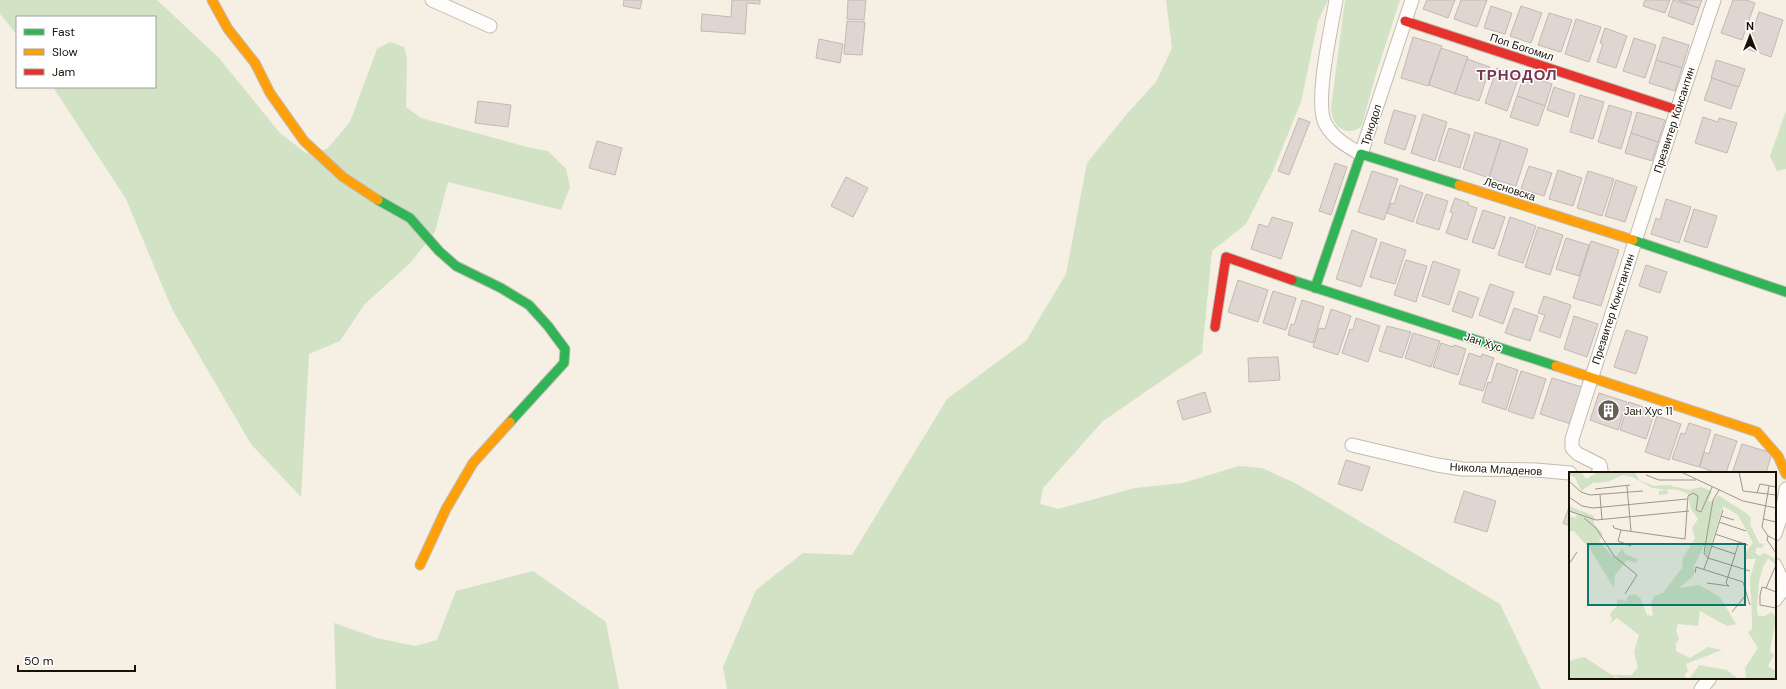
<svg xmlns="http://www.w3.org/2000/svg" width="1786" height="689" viewBox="0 0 1786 689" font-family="'DM Sans',sans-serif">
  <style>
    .green { fill: #d2e2c5 }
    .building { fill: #e0d6d1; stroke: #c3b9b3 }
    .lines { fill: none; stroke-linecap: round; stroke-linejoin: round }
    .street-casing { stroke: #c1bcb1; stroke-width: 15 }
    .fast-casing { stroke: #c1bcb1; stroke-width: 11 }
    .slow-casing { stroke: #c1bcb1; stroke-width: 11 }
    .jam-casing { stroke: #c1bcb1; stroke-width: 11 }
    .street { stroke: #fefdfb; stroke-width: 13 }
    .fast { stroke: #30b455; stroke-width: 9 }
    .slow { stroke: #ff9f0a; stroke-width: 9 }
    .jam { stroke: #e5322d; stroke-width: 9 }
    .labels { text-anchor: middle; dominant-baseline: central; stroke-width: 3; stroke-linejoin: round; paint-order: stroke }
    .street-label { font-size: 11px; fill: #181206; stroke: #fff }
    .poi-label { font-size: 11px; fill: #181206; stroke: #fff; text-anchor: start }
    .district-label { font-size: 15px; font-weight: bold; letter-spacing: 1px; fill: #793653; stroke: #fff }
    .inset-road { fill: none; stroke: #9d978b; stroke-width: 1 }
    .view { fill: #0f766e; fill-opacity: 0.15; stroke: #0f766e; stroke-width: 2 }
    .inset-edge { fill: none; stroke: #181206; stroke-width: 2 }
  </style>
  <rect width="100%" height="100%" fill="#f5efe4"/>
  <g class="green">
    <polygon points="0,0 157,0 219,58 280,133 306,153 327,149 350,122 377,49 390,42 404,47 407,58 406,107 421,118 531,148 548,151 566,169 570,187 561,210 448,182 435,232 410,263 364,305 340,341 309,354 301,497 251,444 172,309 126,199 53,87 155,87 155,17 17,17 17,35 0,14"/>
    <polygon points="1166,0 1328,0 1318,21 1301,102 1272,173 1246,224 1212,251 1202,353 1103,421 1043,488 1040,504 1058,509 1135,488 1183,483 1239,466 1262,468 1295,483 1500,604 1541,689 727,689 723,667 756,590 803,553 852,555 947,399 1026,341 1066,274 1087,163 1126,115 1156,82 1172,48"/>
    <path d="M1345,0h55l-25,77 -13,48c-8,10 -22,7 -28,-4 -2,-4 -2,-9 -3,-13z"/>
    <polygon points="1786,111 1786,169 1777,171 1770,156"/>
    <polygon points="533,571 606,622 619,689 336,689 334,623 377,638 415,646 437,640 456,591"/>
  </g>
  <g class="building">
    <polygon points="624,0 642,0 640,9 623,6"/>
    <polygon points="732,0 760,0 760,4 747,3 745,34 701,31 702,14 731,17"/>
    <polygon points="848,0 866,0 864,20 847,19"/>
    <polygon points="1427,0 1455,0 1448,18 1423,9"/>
    <polygon points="1461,0 1487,0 1477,27 1454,19"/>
    <polygon points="1645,0 1670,0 1665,13 1643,6"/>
    <polygon points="1673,0 1699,8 1693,25 1668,16"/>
    <polygon points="1678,0 1702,0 1699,8"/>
    <polygon points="1733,0 1746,0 1755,3 1742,40 1721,33"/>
    <polygon points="1491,6 1512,13 1505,34 1484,28"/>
    <polygon points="1521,6 1542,13 1531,43 1510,36"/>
    <polygon points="1759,12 1783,20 1771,57 1747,49"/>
    <polygon points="1549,13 1572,20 1561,52 1538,45"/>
    <polygon points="1576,19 1601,27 1589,62 1565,54"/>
    <polygon points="847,21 865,22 862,55 844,54"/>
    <polygon points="1605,28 1627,36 1616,68 1597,62 1603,44 1600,43"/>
    <polygon points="1413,37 1442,46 1428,86 1401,78"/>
    <polygon points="1663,37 1689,45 1682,68 1656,60"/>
    <polygon points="1634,38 1656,45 1645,78 1623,71"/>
    <polygon points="819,39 843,44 840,63 816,58"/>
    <polygon points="1441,48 1468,57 1455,94 1429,85"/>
    <polygon points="1467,59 1490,67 1479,101 1455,94"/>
    <polygon points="1656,60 1682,68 1675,91 1649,83"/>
    <polygon points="1716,60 1745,69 1739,87 1711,78"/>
    <polygon points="1497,68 1519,76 1507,111 1485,103"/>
    <polygon points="1524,75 1552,84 1545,106 1517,96"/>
    <polygon points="1712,78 1738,87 1731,109 1704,100"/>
    <polygon points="1554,87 1575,94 1568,117 1547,110"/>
    <polygon points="1580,95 1604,102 1593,139 1570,132"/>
    <polygon points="1517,96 1545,106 1538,126 1510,117"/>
    <polygon points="478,101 511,105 508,127 475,123"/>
    <polygon points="1609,105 1632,112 1621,149 1598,142"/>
    <polygon points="1394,110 1416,116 1405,150 1384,143"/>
    <polygon points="1637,112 1665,120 1658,142 1631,133"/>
    <polygon points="1423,114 1447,122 1435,161 1411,153"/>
    <polygon points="1703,117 1718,122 1719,118 1737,123 1727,153 1695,143"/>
    <polygon points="1299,118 1310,122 1289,175 1278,171"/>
    <polygon points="1449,128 1470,135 1460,168 1438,161"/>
    <polygon points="1475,132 1501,140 1489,178 1463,169"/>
    <polygon points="1631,133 1658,142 1652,161 1625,153"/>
    <polygon points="1501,140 1528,149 1516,186 1489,178"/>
    <polygon points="597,141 622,148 615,175 589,168"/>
    <polygon points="1335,163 1347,167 1331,215 1319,211"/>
    <polygon points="1529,166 1552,173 1544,196 1521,189"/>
    <polygon points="1558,170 1582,178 1573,206 1549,199"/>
    <polygon points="1372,171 1398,179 1384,220 1358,212"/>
    <polygon points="1588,171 1614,179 1602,216 1577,208"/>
    <polygon points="846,177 868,188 853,217 831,206"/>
    <polygon points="1616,180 1637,187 1625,222 1605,216"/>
    <polygon points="1400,185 1423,193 1413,222 1387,213 1391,203 1394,204"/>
    <polygon points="1426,194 1448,201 1439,230 1416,223"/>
    <polygon points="1455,198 1469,203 1468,205 1477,208 1467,240 1446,233 1453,213 1450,212"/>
    <polygon points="1666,199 1691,207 1679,243 1651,234 1656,218 1660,220"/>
    <polygon points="1694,209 1717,216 1707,248 1684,241"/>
    <polygon points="1483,210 1505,217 1494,249 1472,242"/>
    <polygon points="1272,217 1293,223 1281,259 1251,249 1259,224 1268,227"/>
    <polygon points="1510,217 1536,226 1523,263 1498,255"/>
    <polygon points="1538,227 1563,235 1550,275 1525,267"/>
    <polygon points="1352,230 1377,239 1361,287 1336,279"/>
    <polygon points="1566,238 1589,245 1579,276 1556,269"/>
    <polygon points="1591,241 1619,250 1601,306 1573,298"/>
    <polygon points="1381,242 1406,250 1395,284 1370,277"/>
    <polygon points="1406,260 1427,266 1416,302 1394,295"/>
    <polygon points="1433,261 1460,270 1449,305 1422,296"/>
    <polygon points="1646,265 1667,272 1660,293 1639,286"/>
    <polygon points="1238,280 1268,290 1258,322 1228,312"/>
    <polygon points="1490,284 1514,292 1503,324 1479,315"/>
    <polygon points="1273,291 1296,298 1286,330 1263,323"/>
    <polygon points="1459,291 1479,298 1472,318 1452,311"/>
    <polygon points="1544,296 1571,305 1560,338 1539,331 1545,315 1538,313"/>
    <polygon points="1302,300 1324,307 1313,343 1288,335 1291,324 1294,325"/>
    <polygon points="1514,308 1538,316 1530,341 1505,333"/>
    <polygon points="1331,309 1351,316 1338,355 1313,347 1319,328 1325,329"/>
    <polygon points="1574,316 1598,324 1587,357 1564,349"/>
    <polygon points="1356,318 1380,326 1368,362 1342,353 1350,329 1353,330"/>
    <polygon points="1387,326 1411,332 1402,358 1379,351"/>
    <polygon points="1626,330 1648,337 1636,374 1614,367"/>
    <polygon points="1413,333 1440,341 1431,367 1405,358"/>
    <polygon points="1441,343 1453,347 1454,345 1466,349 1458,375 1433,367"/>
    <polygon points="1469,353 1481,357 1482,354 1494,358 1483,391 1459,384"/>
    <polygon points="1278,357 1280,380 1249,382 1248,358"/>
    <polygon points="1497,363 1518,370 1506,410 1482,402 1488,382 1491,383"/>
    <polygon points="1521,371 1546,379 1533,419 1508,411"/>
    <polygon points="1552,378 1582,387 1571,424 1540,414"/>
    <polygon points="1205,392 1211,412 1183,420 1177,401"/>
    <polygon points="1599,393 1627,402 1618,430 1590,420"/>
    <polygon points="1629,402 1655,411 1646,439 1620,430"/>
    <polygon points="1657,416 1681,424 1669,460 1645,452"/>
    <polygon points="1689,423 1711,430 1699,467 1672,459 1681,433 1685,434"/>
    <polygon points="1715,434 1737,441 1726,473 1717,473 1700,467 1704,452 1709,454"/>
    <polygon points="1742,444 1772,453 1766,473 1732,473"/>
    <polygon points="1346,460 1370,467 1362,491 1338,484"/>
    <polygon points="1464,491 1496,501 1487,532 1454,522"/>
    <polygon points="1570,505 1570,526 1563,523"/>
  </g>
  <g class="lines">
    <defs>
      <g id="street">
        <polyline points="432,0 490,26"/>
        <path d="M1336,0c-4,25 -23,106 -10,125 8,14 21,21 35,29l51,-154"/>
        <polyline points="1352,445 1437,465 1462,469 1536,470 1570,473"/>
        <polyline points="1598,473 1601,470 1600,465 1578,454 1572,448 1572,439 1677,110 1714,0"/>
        <polyline points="1775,534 1782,513 1786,489"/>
        <polyline points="1775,565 1786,589"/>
        <polyline points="1775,600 1785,587"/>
        <polyline points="1701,689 1710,678"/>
      </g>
      <g id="fast">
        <polyline points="378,200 410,218 439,251 456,266 501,288 529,305 548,326 565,349 564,363 510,422"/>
        <polyline points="1633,240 1786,292"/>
        <polyline points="1292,280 1556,366"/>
        <polyline points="1315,288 1361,154 1459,185"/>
      </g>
      <g id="slow">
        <polyline points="212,0 228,29 255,63 270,93 304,141 343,177 378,200"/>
        <polyline points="1459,185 1633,240"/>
        <polyline points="1556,366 1757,432 1778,456 1786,474"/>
        <polyline points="420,565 446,509 473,463 510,422"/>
      </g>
      <g id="jam">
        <polyline points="1405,21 1677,110"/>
        <polyline points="1215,327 1226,257 1292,280"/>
      </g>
    </defs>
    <use href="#street" class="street-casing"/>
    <use href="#fast" class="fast-casing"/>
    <use href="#slow" class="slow-casing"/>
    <use href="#jam" class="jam-casing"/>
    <use href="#street" class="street"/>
    <use href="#fast" class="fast"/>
    <use href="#slow" class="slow"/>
    <use href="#jam" class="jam"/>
  </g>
  <defs>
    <symbol id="building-disc" viewBox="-11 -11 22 22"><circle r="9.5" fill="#655f54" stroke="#fff"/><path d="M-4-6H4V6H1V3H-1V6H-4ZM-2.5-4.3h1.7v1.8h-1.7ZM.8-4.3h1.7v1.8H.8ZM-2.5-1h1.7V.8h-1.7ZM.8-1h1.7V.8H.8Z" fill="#fff"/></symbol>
  </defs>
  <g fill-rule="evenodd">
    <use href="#building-disc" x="1596" y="398" width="25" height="25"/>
  </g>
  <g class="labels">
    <g class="street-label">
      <text transform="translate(1522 47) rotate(18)">Поп Богомил</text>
      <text transform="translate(1674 120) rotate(-72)">Презвитер Консантин</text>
      <text transform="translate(1371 125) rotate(-72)">Трнодол</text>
      <text transform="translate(1510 189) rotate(18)">Лесновска</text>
      <text transform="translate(1613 309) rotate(-72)">Презвитер Константин</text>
      <text transform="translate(1483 342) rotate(18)">Јан Хус</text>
      <text transform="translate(1496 469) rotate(3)">Никола Младенов</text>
    </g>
    <g class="poi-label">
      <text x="1624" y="411">Јан Хус 11</text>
    </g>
    <g class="district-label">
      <text x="1517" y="75">ТРНОДОЛ</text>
    </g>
  </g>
  <g transform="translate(1569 472)">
    <rect width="207" height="207" fill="#f5efe4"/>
    <path d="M0,0h12l5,7 12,-7h37l4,8 15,6 14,-1 21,5 12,-3 11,4 -4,10h5l5,-6 28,18 5,5 -1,6 9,19 5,1 -2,4 -5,-1 -2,6 5,3 4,-3 12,6v6l-8,-7 -5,9 -4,14 -2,27 1,8h7l7,-4 4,6 -6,33 4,4 -6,11 8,5v8h-30l-1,-11 13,-20 -10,-16 4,-3v-9l-2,-43 6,-18h-12l1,-6 8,-10 -15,-28 -15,-9 -15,49 -3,-1 1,-12 -12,24v9l-15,13 20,-3 21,12 16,27 -9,2 -27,-15 -2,15 -20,-2 -2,7 3,8 -3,4v8l14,7 18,-11 14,3 -36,14 2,7 -4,5 4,3h-66l-8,-3 2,3h-47v-18l15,-4 28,18h20l6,-8 -4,-15 5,-17 -22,-17 -9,7 4,-5 -2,-6 7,-8v-7l9,2 2,-5 7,-2 6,5 6,16 6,1 -2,-13 3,-7 9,-3 19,-25 1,-10 12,-20 -3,-10 6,-9 -7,-10 -3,-15 -9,-4 -12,-1 1,5 -9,1v-4l7,-1 -13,-2 -21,-11 -9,-2 -16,7 -14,1 -12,8 -6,-14 -6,-2zM0,34l25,10v8l9,10 -4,7 13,15 4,1 6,-9 3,6 12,5v4l-10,-3 -12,15 -1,13 -24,-39 -16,-18h-5v-15l7,2 1,-4 -8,-3zM130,193l28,5 11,9h-49z" fill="#d2e2c5"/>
    <path class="inset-road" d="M112,0l62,29 33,7M170,0l4,19 33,4M77,3l13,5h37M0,9l12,11 9,3 53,-4M58,14l4,45M200,14l-7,41 6,9 8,4M26,17l35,-4M150,18l-6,10 -6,35 -3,18 4,5 15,-48M188,21l3,-9 16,3M31,23l2,25M0,25l13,9 11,2 94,-9M0,39l27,9 93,-9M152,44l13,4M15,46l12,10 18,28 23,19 -12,19M194,47l13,3M150,50l27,9M44,53l1,3 7,2 64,9 3,-43 5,-3 5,3 -2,14 5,2 11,-25M52,58l-3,11 13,5M146,62l33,11M199,64l-1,4 9,13M142,74l24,8M0,92l8,-12M207,93l-10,23 10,4M135,97l4,-11 42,13M126,101l1,-6 47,15 7,23M138,111l22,3 -3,-3 13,-41M197,116l-4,-1 -2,8v10l16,3M163,140l13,-16"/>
    <path class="view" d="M19,72h157v61h-157z"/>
    <rect width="207" height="207" class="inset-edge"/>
  </g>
  <rect x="16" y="16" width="140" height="72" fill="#ffffff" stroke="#a3a09b"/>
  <rect x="24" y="29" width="20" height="6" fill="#30b455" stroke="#a3a09b"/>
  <text x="52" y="36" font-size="12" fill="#181206">Fast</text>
  <rect x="24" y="49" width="20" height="6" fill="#ff9f0a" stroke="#a3a09b"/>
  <text x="52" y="56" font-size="12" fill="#181206">Slow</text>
  <rect x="24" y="69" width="20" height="6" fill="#e5322d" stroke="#a3a09b"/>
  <text x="52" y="76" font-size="12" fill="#181206">Jam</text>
  <g transform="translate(1750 36)" stroke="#ffffff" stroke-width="3" paint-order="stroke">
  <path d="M0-3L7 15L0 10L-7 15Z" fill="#181206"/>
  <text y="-6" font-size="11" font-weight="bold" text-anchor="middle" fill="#181206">N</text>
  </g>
  <path d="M18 665v6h117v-6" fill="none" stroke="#181206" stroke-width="2"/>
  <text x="24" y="665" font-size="12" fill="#181206" stroke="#ffffff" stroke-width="3" paint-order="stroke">50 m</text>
</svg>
